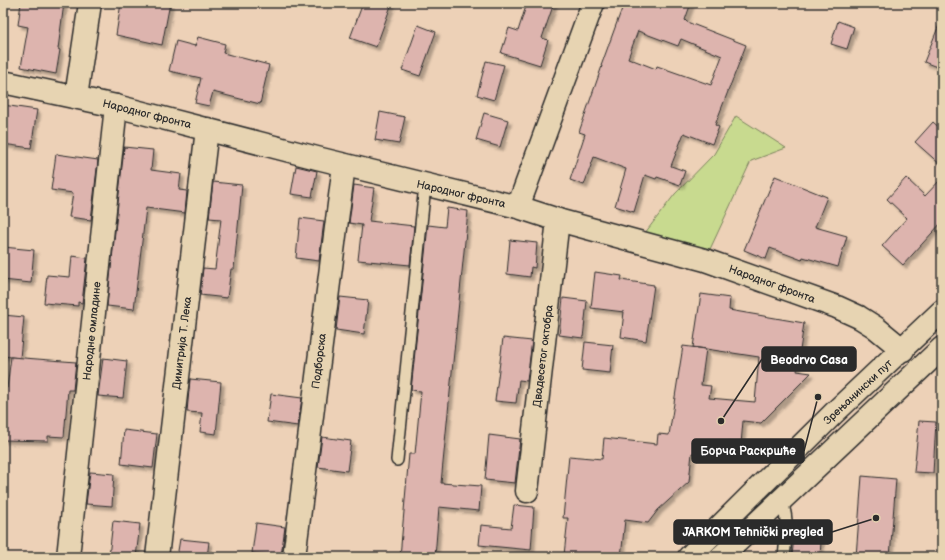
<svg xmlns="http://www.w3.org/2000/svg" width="945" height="560" viewBox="0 0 945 560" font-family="'Balsamiq Sans',sans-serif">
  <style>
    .green { fill: #c8da8f; stroke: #7a825d }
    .building { fill: #ddb4ae; stroke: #2b2b2b; fill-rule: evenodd; filter: url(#shadow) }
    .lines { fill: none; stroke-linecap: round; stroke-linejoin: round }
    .service-casing { stroke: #2b2b2b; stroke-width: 14 }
    .minor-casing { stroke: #2b2b2b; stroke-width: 25 }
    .secondary-casing { stroke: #2b2b2b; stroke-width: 25 }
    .service { stroke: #e7d4b2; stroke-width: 11 }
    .minor { stroke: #e7d4b2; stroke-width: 22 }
    .secondary { stroke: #e7d4b2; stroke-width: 22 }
    .labels { text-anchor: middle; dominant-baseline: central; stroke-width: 3; stroke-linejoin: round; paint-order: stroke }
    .street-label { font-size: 11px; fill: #2b2b2b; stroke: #e7d4b2 }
    .leader { fill: none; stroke: #2b2b2b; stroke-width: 1.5 }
    .callout-dot { fill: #2b2b2b; stroke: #e7d4b2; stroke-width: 1.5 }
    .callout { fill: #2b2b2b; stroke: #2b2b2b; stroke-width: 1.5 }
    .callout-label { font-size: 12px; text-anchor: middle; font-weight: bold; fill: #fff }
  </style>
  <defs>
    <filter id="shadow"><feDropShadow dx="3.5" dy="3.5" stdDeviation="1" flood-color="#0004"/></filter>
  </defs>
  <rect width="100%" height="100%" fill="#edd1b7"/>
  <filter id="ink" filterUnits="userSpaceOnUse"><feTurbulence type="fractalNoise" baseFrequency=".025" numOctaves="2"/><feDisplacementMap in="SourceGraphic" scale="8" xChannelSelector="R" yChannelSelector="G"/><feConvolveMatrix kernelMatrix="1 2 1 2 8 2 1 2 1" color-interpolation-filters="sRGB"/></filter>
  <g filter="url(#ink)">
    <polygon class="green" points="736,116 786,148 751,161 705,260 638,242 675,194 714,154"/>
    <g class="building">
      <polygon points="21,3 64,3 58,49 60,50 56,74 21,67 28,27 18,25"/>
      <polygon points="121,3 170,3 162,45 116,35"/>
      <polygon points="363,3 392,3 376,47 350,38"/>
      <polygon points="527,3 554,3 542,38 548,40 540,65 501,53 509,28 518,31"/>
      <path d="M624,3h16l15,5 2,-5h34l-6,17 2,2 59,23 -31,80 4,2 -7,17 -28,-11 -13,33 14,5 -5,14 -23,-8 -1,2 -11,-4 -11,37 -19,-6 11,-37 -32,-12 -10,28 -14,-5 15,-46 -6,-2 23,-66h-1zM638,31l40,15 3,-7 41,17 -11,29 -54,-19 -1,3 -28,-11z"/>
      <polygon points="941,20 942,20 942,69 924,62"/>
      <polygon points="838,21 854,27 847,49 831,44"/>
      <polygon points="418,25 436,32 420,76 402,70"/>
      <polygon points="198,37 225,44 223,53 269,65 260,104 213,92 209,106 195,103 201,78 169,71 176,41 195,46"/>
      <polygon points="486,61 504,65 494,100 477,95"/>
      <polygon points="3,105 37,110 31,148 3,144"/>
      <polygon points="380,112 405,117 399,144 375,140"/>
      <polygon points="484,113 508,120 500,147 476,140"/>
      <polygon points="933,122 942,130 942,166 915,142"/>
      <polygon points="124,147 153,150 151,170 181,174 179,190 187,191 185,213 146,208 134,309 107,306"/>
      <polygon points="56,154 98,160 91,220 69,217 73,193 51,190"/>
      <polygon points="296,166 317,171 312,197 291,194"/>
      <polygon points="775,176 827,197 815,227 847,236 838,267 803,257 802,260 770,248 766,259 744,250"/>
      <polygon points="906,178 925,196 942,178 942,222 903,265 882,246 907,218 887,199"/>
      <polygon points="213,182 242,185 234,269 231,269 227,298 200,295 203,268 215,269 221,219 209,218"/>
      <polygon points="354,185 374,188 369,221 414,226 410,265 358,260 362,225 349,223"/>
      <polygon points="447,208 468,211 441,483 481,486 479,511 439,507 435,557 400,557 409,454 415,454 421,391 411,390 428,225 445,227"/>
      <polygon points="300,218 324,221 319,261 296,258"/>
      <polygon points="510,240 537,243 535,268 531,267 530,277 507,274"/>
      <polygon points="3,247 34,250 31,283 3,280"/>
      <polygon points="72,256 87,258 82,303 78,302 78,306 44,303 47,275 70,277"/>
      <polygon points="595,272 622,276 621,280 654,285 646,341 621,337 624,312 591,308"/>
      <polygon points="701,294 730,298 729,310 804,323 797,371 811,373 761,423 743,421 741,444 728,442 726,456 692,453 689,482 658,510 648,523 625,520 621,557 564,555 568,518 563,518 569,456 602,459 604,438 657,444 658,434 669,435 683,346 706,349 701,385 711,386 709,398 755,402 759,357 693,347"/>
      <polygon points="340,297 368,300 364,334 336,330"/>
      <polygon points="563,298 587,301 583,338 559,335"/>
      <polygon points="3,315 24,317 20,358 3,356"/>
      <polygon points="503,338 532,341 527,381 519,380 516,403 495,401"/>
      <polygon points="585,342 613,345 610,373 582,370"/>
      <polygon points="11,357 76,362 73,390 68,390 64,437 48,436 48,441 3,440 3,388 7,388"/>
      <polygon points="103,358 127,361 123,398 98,396"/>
      <polygon points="190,379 221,382 216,434 200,432 202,413 187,412"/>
      <polygon points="271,394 302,398 298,426 267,422"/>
      <polygon points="919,421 936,422 933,473 914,472"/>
      <polygon points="124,430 157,434 153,468 121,464"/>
      <polygon points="489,435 520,439 515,483 485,480"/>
      <polygon points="322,437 351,441 347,471 318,467"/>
      <polygon points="90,472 114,474 112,506 86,504"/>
      <polygon points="862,476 896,479 890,557 856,557"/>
      <polygon points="514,505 534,507 531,550 479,545 481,525 511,528"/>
      <polygon points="113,521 140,524 136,557 109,556"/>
      <polygon points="256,523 285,527 281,556 252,553"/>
      <polygon points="795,524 822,526 820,557 792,557"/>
      <polygon points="180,539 209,542 207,557 177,557"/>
    </g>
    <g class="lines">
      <defs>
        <g id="service">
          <polyline points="397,460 425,185"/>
          <path d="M781,499c8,19 5,39 3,58"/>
        </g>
        <g id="minor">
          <polyline points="3,82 116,106 317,158 518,207 558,220 705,260 837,307 859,317 875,327 903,350"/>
          <polyline points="76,97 90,3"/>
          <polyline points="518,207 593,3"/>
          <polyline points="527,491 558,220"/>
          <polyline points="68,557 116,106"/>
          <polyline points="157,557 207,129"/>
          <polyline points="294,557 344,165"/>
        </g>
        <g id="secondary">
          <polyline points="689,557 834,413 942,311"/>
          <polyline points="721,557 942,348"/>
        </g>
      </defs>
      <use href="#service" class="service-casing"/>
      <use href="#minor" class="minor-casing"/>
      <use href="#secondary" class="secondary-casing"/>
      <use href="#service" class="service"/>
      <use href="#minor" class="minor"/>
      <use href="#secondary" class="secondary"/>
    </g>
  </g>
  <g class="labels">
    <g class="street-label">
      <text transform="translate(147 114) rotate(14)">Народног фронта</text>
      <text transform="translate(461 194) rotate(13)">Народног фронта</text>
      <text transform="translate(772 284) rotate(20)">Народног фронта</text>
      <text transform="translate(92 331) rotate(-84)">Народне омладине</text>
      <text transform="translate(182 343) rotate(-83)">Димитрија Т. Лека</text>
      <text transform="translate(543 356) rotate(-83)">Двадесетог октобра</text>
      <text transform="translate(319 361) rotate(-83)">Подборска</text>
      <text transform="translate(858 392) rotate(-43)">Зрењанински пут</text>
    </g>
  </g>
  <path class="leader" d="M721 421L762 359M818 397L804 451M876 518L832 532"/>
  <g class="callout-dot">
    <circle cx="721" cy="421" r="4"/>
    <circle cx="818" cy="397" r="4"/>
    <circle cx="876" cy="518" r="4"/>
  </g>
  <g class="callout">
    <rect x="762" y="347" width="94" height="24" rx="4"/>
    <rect x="692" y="439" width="112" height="24" rx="4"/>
    <rect x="674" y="520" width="158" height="24" rx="4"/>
  </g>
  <g class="callout-label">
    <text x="809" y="364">Beodrvo Casa</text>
    <text x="748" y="455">Борча Раскршће</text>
    <text x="753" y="536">JARKOM Tehnički pregled</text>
  </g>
  <rect width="945" height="560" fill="none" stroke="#e7d4b2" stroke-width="16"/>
  <rect x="8" y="8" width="929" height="544" fill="none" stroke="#2b2b2b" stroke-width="1.5" filter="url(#ink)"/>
</svg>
